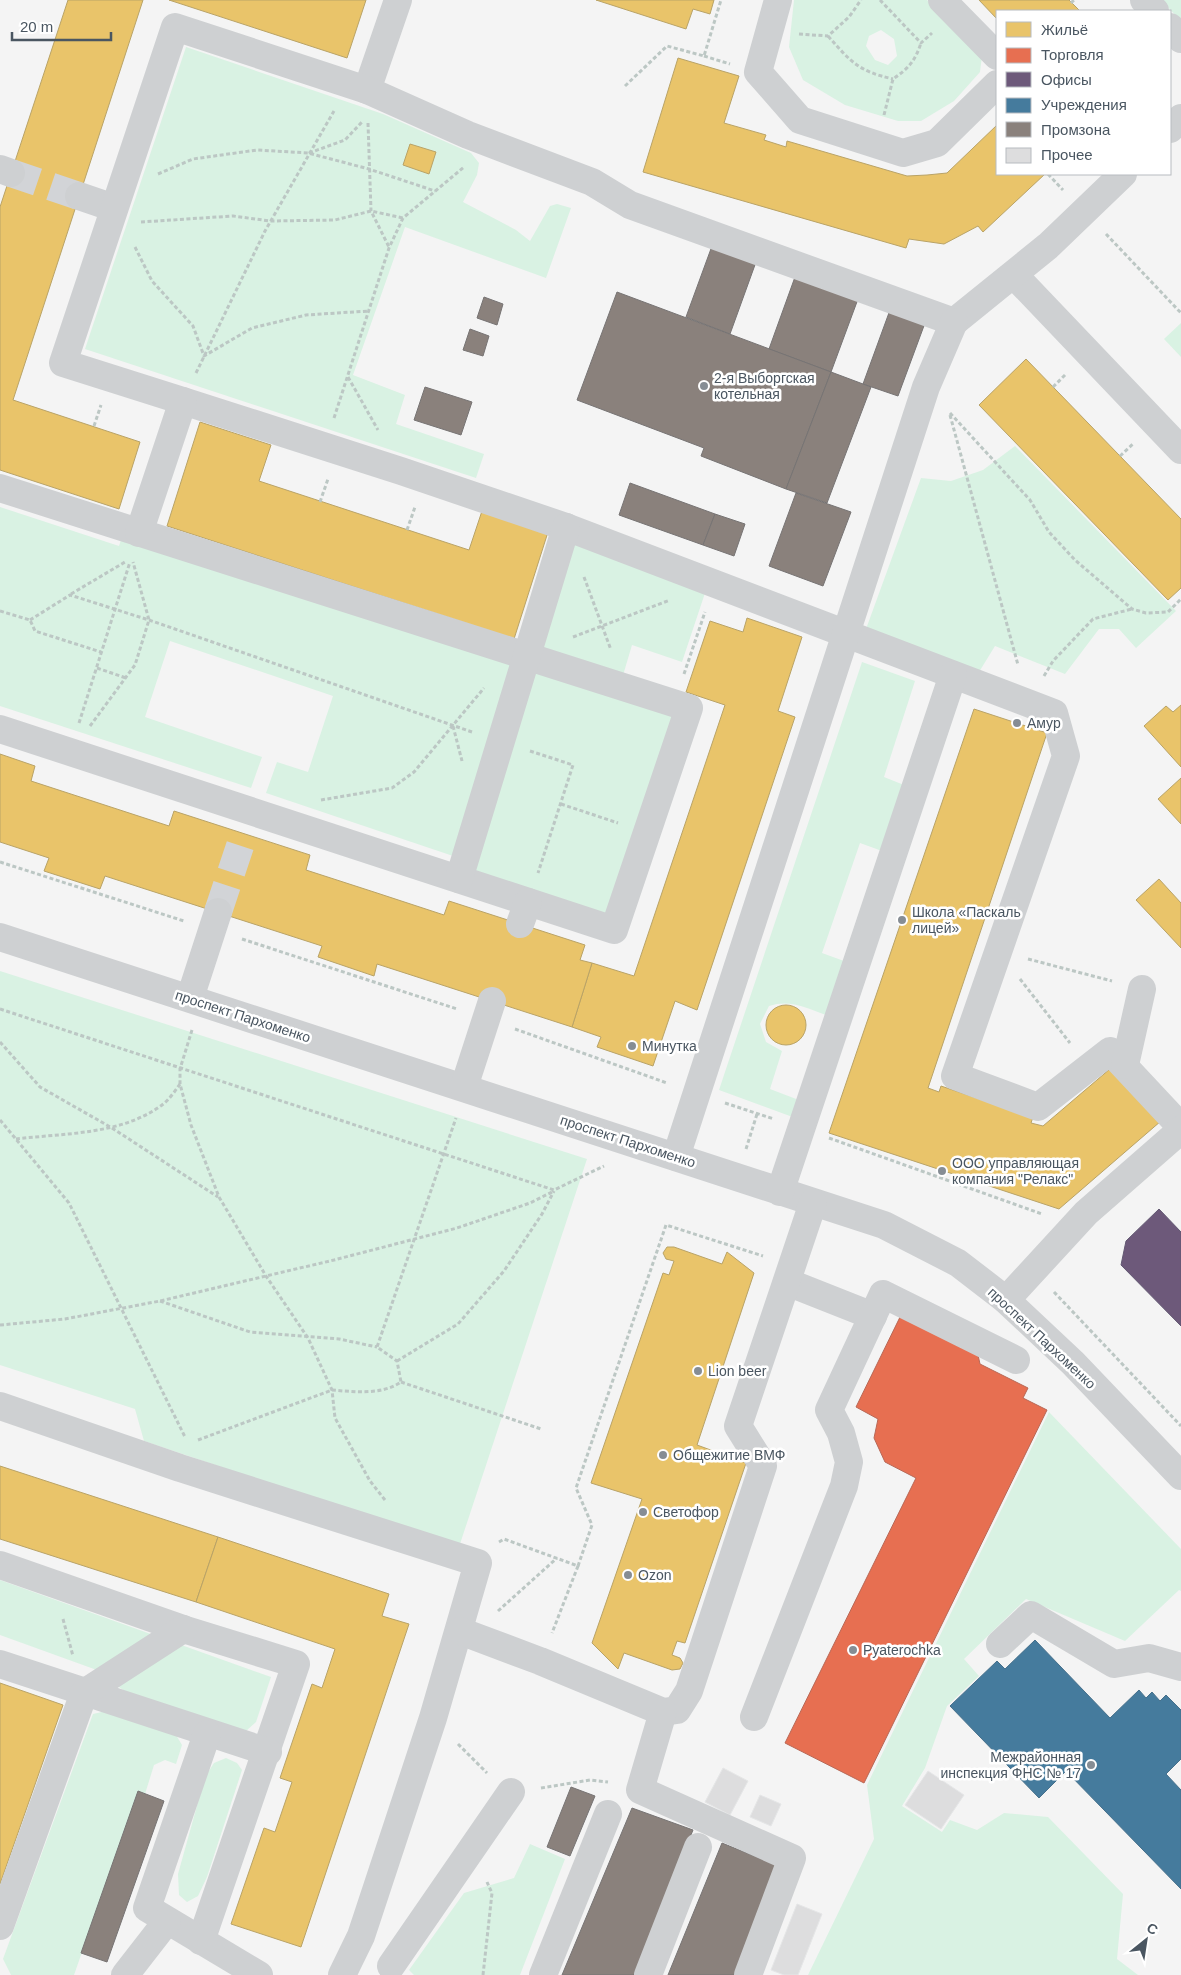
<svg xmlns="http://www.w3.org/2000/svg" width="1181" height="1975" viewBox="0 0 1181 1975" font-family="Helvetica,sans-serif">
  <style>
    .green { fill: #d9f2e3; fill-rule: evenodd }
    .homes { fill: #e9c46a; stroke: #b9a367 }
    .shops { fill: #e76f51; stroke: #b86856 }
    .offices { fill: #6d597a; stroke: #625872 }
    .public { fill: #457b9d; stroke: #46708b }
    .industry { fill: #8a817c; stroke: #777474 }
    .building { fill: #ddddde; stroke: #e5e6e7 }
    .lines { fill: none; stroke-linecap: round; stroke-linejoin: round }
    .minor-tunnel { stroke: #d2d4d7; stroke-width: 28; stroke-dasharray: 28 14; stroke-linecap: butt }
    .path { stroke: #bcc7c4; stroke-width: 3; stroke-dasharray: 4 2.5; stroke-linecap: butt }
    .minor { stroke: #ced0d2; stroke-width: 28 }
    .poi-dot { fill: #868d94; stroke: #fff; stroke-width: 2 }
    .labels { text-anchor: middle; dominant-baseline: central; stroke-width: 5; stroke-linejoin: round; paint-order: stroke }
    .poi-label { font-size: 14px; fill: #4a5661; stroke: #fff; text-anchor: start }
    .street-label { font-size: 14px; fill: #4a5661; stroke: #fff }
  </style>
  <rect width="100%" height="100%" fill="#f4f4f4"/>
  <g class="green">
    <path d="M794,0h133l55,56 -2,16 -26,29 -33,20h-23l-53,-16 -42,-25 -14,-33zM881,30l13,9 3,17 -9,9 -13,-5 -9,-14 3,-10z"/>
    <polygon points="1161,0 1181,0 1181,21"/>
    <polygon points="186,47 383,114 471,153 479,163 477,175 463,202 516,230 530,241 550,206 557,204 571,208 546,278 405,227 353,375 405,395 396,424 484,454 476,478 85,349"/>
    <polygon points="1181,323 1181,357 1164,339"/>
    <polygon points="1015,446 1176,611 1136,648 1119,629 1099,629 1065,674 995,646 979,672 866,629 921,478 951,481 983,470"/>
    <polygon points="0,507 119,546 123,534 516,659 459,858 266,793 277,762 308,772 333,696 170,641 145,717 262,757 251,788 0,706"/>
    <polygon points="576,538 707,587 682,662 632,645 621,682 536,654"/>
    <path d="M862,662l53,19 -31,96 20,8 -22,66 -22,-8 -38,110 22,8 -18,54c-20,-7 -36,-16 -57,-9l-9,18 6,18 16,9 -12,38 34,13 -6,17 -79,-29z"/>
    <polygon points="531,665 679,712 610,922 468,875"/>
    <polygon points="0,971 587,1159 459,1547 144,1441 135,1409 0,1365"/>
    <polygon points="1049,1412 1181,1549 1181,1591 1179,1590 1125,1641 1026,1599 964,1659 979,1676 947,1706 925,1768 902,1806 942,1832 950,1820 977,1830 1004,1813 1048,1817 1123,1894 1117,1959 1138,1975 808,1975 874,1839 867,1785"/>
    <polygon points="0,1580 271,1677 256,1722 246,1731 130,1695 94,1669 0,1635"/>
    <polygon points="106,1711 176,1735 182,1745 176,1764 165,1760 154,1765 145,1794 138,1792 74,1975 11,1975 3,1959 93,1714"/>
    <polygon points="226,1758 237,1763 242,1770 207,1877 198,1896 187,1902 179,1895 178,1874 205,1777 214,1763"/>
    <polygon points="530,1844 565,1859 520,1975 414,1975 409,1970 464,1893 514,1878"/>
  </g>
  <g class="homes">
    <polygon points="68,0 143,0 13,400 140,442 119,509 0,470 0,207"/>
    <polygon points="169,0 366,0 347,58"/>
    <polygon points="596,0 714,0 710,14 693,9 686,29"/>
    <polygon points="979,0 1069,0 1080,11 997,11 997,19"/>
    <polygon points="678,58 739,76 724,123 766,135 764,140 786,147 787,141 907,176 927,175 947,173 997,125 997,174 1045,174 983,232 978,226 944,244 909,239 906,248 643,172"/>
    <polygon points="410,144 436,152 429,174 403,165"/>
    <polygon points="1026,359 1181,519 1181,588 1168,600 979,405"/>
    <polygon points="200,422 271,445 259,481 469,550 482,511 548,532 514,639 167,526"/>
    <polygon points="747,618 802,637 778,711 795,717 697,1010 675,1001 653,1066 597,1047 601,1037 572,1027 592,963 634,976 725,705 686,692 710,621 743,632"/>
    <polygon points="1181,705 1181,767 1144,726 1166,706 1173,712"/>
    <polygon points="974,709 1047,733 928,1088 939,1092 941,1086 1033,1117 1031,1123 1043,1126 1111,1068 1161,1121 1059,1209 829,1133"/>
    <polygon points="0,754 35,766 31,781 169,826 174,811 310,855 306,870 377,893 444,915 449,901 585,945 580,960 592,963 572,1027 377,964 374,976 318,957 322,946 105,876 100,889 44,871 49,858 0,842"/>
    <polygon points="1181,778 1181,824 1158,799"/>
    <polygon points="1159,879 1181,903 1181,948 1136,900"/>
    <circle cx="786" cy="1025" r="20"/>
    <polygon points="667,1247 674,1247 722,1264 727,1252 754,1273 697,1445 746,1463 685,1643 677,1641 672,1655 680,1658 683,1663 680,1669 672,1670 624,1653 618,1669 592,1643 642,1499 591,1483 663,1273 669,1275 674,1261 666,1259 663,1253"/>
    <polygon points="0,1466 218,1537 196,1602 0,1539"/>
    <polygon points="218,1537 389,1594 382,1616 409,1624 301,1947 231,1924 264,1828 275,1832 292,1782 280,1778 312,1684 322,1688 335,1649 196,1602"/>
    <polygon points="0,1683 63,1705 0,1884"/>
  </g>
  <polygon class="shops" points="902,1313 978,1355 980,1364 1028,1388 1023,1398 1047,1410 864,1783 785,1743 916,1478 885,1462 874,1438 878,1419 856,1407"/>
  <polygon class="offices" points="1159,1209 1181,1232 1181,1326 1121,1265 1126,1241"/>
  <polygon class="public" points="1035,1640 1110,1718 1139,1690 1146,1698 1152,1692 1160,1701 1166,1695 1181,1710 1181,1759 1166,1774 1181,1790 1181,1889 1066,1771 1039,1798 950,1706 997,1661 1005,1669"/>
  <g class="industry">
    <polygon points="712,246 756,262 730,334 686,317"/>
    <polygon points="795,277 858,299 831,372 769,349"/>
    <polygon points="617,292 831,372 786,489 701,456 704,448 577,400"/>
    <polygon points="484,297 503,304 497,325 477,318"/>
    <polygon points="890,310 925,323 898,396 863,384"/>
    <polygon points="470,329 489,336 483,356 463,350"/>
    <polygon points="831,372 871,387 827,503 786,489"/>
    <polygon points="425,387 472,402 461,435 414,420"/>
    <polygon points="630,483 715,514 703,545 619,515"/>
    <polygon points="796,493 851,512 823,586 769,566"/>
    <polygon points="715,514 745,524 734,556 703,545"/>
    <polygon points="571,1787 595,1796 570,1856 547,1847"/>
    <polygon points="138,1791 164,1801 107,1962 81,1953"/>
    <polygon points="632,1808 693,1830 634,1975 562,1975"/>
    <polygon points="722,1843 779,1866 736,1975 668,1975"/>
  </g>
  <g class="building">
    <polygon points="723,1768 748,1781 730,1815 705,1802"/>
    <polygon points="928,1771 964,1795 941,1829 905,1805"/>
    <polygon points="760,1795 781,1804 771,1826 750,1817"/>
    <polygon points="797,1904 822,1914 798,1975 784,1975 771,1970"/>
  </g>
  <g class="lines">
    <g class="minor-tunnel">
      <polyline points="11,173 79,196"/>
      <polyline points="218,912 244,834"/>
    </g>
    <g class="path">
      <polyline points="880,0 921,43 932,33"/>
      <polyline points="1071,3 1074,0"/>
      <polyline points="799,34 828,36 849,17 861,0"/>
      <path d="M828,36c23,26 30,35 65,43"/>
      <polyline points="704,56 730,64"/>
      <polyline points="625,86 667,46 704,56 721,0"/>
      <path d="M884,115l9,-36c16,-11 22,-18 28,-36"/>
      <polyline points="368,123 371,211 389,247"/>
      <polyline points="309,153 345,140 362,122"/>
      <polyline points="158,174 193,159 257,150 308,153 369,169 435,191"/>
      <polyline points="1048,174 1063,190"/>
      <polyline points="141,222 233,216 270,221 335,220 371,211 403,218"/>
      <polyline points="1106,234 1181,313"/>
      <polyline points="135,247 152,281 193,326 204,356 252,328 306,315 369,311"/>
      <polyline points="196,373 265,231 334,111"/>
      <polyline points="348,377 378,430"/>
      <polyline points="1053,387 1066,374"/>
      <polyline points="950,413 1030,500 1049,532 1075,560 1132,609 1146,613 1168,612 1181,599"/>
      <polyline points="950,415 1018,665"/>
      <polyline points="334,418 389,248 403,218 464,167"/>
      <polyline points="94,426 101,405"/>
      <polyline points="1120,456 1134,443"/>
      <polyline points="320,502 328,479"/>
      <polyline points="407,530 415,507"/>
      <polyline points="584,577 611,650"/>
      <polyline points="71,594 125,562"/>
      <polyline points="0,611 30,620 35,631 101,652"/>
      <polyline points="30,620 70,595 149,620 472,732"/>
      <polyline points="573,637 670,600"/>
      <polyline points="97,668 126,678"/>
      <polyline points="684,674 705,612"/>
      <polyline points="1044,676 1053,661 1093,619 1132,609"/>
      <polyline points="79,723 130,562"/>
      <polyline points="90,726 135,665 149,620 133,562"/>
      <polyline points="453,726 462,761"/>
      <polyline points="530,751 573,765 538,873"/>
      <polyline points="321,800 392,788 414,772 484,688"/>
      <polyline points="561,804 618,823"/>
      <polyline points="0,862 184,921"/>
      <polyline points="242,939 457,1009"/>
      <polyline points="1028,959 1112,981"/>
      <polyline points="1020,979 1070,1043"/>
      <polyline points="0,1009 554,1190 604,1166"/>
      <polyline points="515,1029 667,1083"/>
      <polyline points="192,1030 180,1069 180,1084 191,1125 219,1197 266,1276 308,1338 332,1390 335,1418 370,1481 385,1500"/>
      <polyline points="0,1042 40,1087 112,1128 218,1197"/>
      <polyline points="725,1103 774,1119"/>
      <polyline points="0,1120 69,1203 185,1437"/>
      <polyline points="829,1138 1042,1214"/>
      <path d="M16,1139c49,-6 105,-4 146,-34 7,-5 13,-14 18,-21"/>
      <polyline points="746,1149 757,1114"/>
      <polyline points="1054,1292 1181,1426"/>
      <polyline points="160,1301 250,1332 339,1339 377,1347"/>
      <polyline points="0,1325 65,1319 160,1301 334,1260 457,1228 530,1203 554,1191"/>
      <polyline points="397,1361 458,1324 504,1271 542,1214 554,1191"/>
      <polyline points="401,1382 541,1429"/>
      <path d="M198,1440l134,-50c23,2 50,5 69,-8l-4,-21 -20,-14 79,-229"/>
      <polyline points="499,1542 504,1539 578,1566 552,1633"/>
      <polyline points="578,1566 592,1525 576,1488 666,1225 763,1256"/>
      <polyline points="498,1611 557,1558"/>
      <polyline points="63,1619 73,1656"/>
      <polyline points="458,1744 487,1773"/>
      <polyline points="541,1788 590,1780 608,1782"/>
      <polyline points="483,1975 492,1893 487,1882"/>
    </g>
    <g class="minor">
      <polyline points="778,0 758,72 800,120 903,153 937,143 997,84"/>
      <polyline points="942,0 997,56"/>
      <polyline points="1144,0 1155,11"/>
      <polyline points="1170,27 1181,39"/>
      <polyline points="367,90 398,0"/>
      <polyline points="1170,129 1181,118"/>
      <polyline points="0,169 11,173"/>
      <polyline points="79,196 114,208"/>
      <polyline points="1014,275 1181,450"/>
      <polyline points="183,401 401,471 566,527 1054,713 1066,756 955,1076 1038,1107 1110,1051 1181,1127"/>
      <polyline points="0,488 689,708 614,930 0,729"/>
      <polyline points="139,533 183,401 63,363 175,27 367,90 468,135 592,182 630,205 954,322 1048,246 1123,174"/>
      <polyline points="459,879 566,527"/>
      <polyline points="520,924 528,902"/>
      <polyline points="0,937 884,1225 958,1263 1006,1300 1073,1363 1181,1476"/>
      <polyline points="190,998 218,912"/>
      <polyline points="1125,1065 1142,989"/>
      <polyline points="464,1087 492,1001"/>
      <polyline points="676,1157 926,387 954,322"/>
      <polyline points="780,1192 953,675"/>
      <polyline points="787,1282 873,1316"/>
      <polyline points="1006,1300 1086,1213 1181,1130"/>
      <polyline points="0,1406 180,1468 478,1563 433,1718 361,1936 342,1975"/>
      <polyline points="0,1565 183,1629 296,1664 201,1941"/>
      <polyline points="460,1631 540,1661 663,1712 677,1710 689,1691 763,1466 738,1426 813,1203"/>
      <polyline points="1000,1644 1031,1615 1114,1664 1149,1658 1181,1667"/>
      <polyline points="0,1664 268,1752"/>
      <polyline points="663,1712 640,1790 792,1858 748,1975"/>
      <polyline points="754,1717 844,1486 849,1462 841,1433 829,1410 883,1294 1016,1360"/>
      <polyline points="207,1734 147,1908 259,1975"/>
      <polyline points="0,1926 84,1693 183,1629"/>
      <polyline points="391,1966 511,1792"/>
      <polyline points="125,1975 167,1921"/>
      <polyline points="543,1975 608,1814"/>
      <polyline points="648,1975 698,1847"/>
    </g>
  </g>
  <g class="poi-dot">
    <circle cx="704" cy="386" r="5"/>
    <circle cx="1017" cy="723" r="5"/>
    <circle cx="902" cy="920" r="5"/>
    <circle cx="632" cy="1046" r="5"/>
    <circle cx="942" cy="1171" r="5"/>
    <circle cx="698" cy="1371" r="5"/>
    <circle cx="663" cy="1455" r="5"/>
    <circle cx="643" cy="1512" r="5"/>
    <circle cx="628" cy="1575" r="5"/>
    <circle cx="853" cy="1650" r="5"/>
    <circle cx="1091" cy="1765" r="5"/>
  </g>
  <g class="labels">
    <g class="poi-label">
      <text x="714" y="378">2-я Выборгская<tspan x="714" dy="16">котельная</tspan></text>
      <text x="1027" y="723">Амур</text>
      <text x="912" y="912">Школа «Паскаль<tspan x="912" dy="16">лицей»</tspan></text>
      <text x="642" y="1046">Минутка</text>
      <text x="952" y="1163">ООО управляющая<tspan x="952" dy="16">компания "Релакс"</tspan></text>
      <text x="708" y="1371">Lion beer</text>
      <text x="673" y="1455">Общежитие ВМФ</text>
      <text x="653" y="1512">Светофор</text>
      <text x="638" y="1575">Ozon</text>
      <text x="863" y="1650">Pyaterochka</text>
      <text x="1081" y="1757" text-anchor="end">Межрайонная<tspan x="1081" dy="16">инспекция ФНС № 17</tspan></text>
    </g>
    <g class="street-label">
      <text transform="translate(243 1016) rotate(18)">проспект Пархоменко</text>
      <text transform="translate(628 1141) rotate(18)">проспект Пархоменко</text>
      <text transform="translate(1042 1338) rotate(43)">проспект Пархоменко</text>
    </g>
  </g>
  <rect x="996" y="10" width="175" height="165" fill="#ffffff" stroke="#b7bbc0"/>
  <rect x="1006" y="22" width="25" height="15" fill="#e9c46a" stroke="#b7bbc0"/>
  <text x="1041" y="35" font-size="15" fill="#4a5661">Жильё</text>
  <rect x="1006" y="48" width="25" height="15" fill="#e76f51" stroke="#b7bbc0"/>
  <text x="1041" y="60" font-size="15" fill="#4a5661">Торговля</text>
  <rect x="1006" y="72" width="25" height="15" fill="#6d597a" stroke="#b7bbc0"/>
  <text x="1041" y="85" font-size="15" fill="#4a5661">Офисы</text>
  <rect x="1006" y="98" width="25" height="15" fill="#457b9d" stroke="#b7bbc0"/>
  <text x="1041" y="110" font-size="15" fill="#4a5661">Учреждения</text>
  <rect x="1006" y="122" width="25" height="15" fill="#8a817c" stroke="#b7bbc0"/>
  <text x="1041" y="135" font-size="15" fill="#4a5661">Промзона</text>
  <rect x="1006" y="148" width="25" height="15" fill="#ddddde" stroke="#b7bbc0"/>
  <text x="1041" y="160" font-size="15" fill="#4a5661">Прочее</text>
  <g transform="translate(1146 1940) rotate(30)" stroke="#ffffff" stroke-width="4" paint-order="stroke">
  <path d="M0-4L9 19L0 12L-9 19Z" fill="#4a5661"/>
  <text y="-8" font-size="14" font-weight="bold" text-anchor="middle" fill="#4a5661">С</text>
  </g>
  <path d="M12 32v8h99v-8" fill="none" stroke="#4a5661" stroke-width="2.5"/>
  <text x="20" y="32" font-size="15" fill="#4a5661" stroke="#ffffff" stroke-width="4" paint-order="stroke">20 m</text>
</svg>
